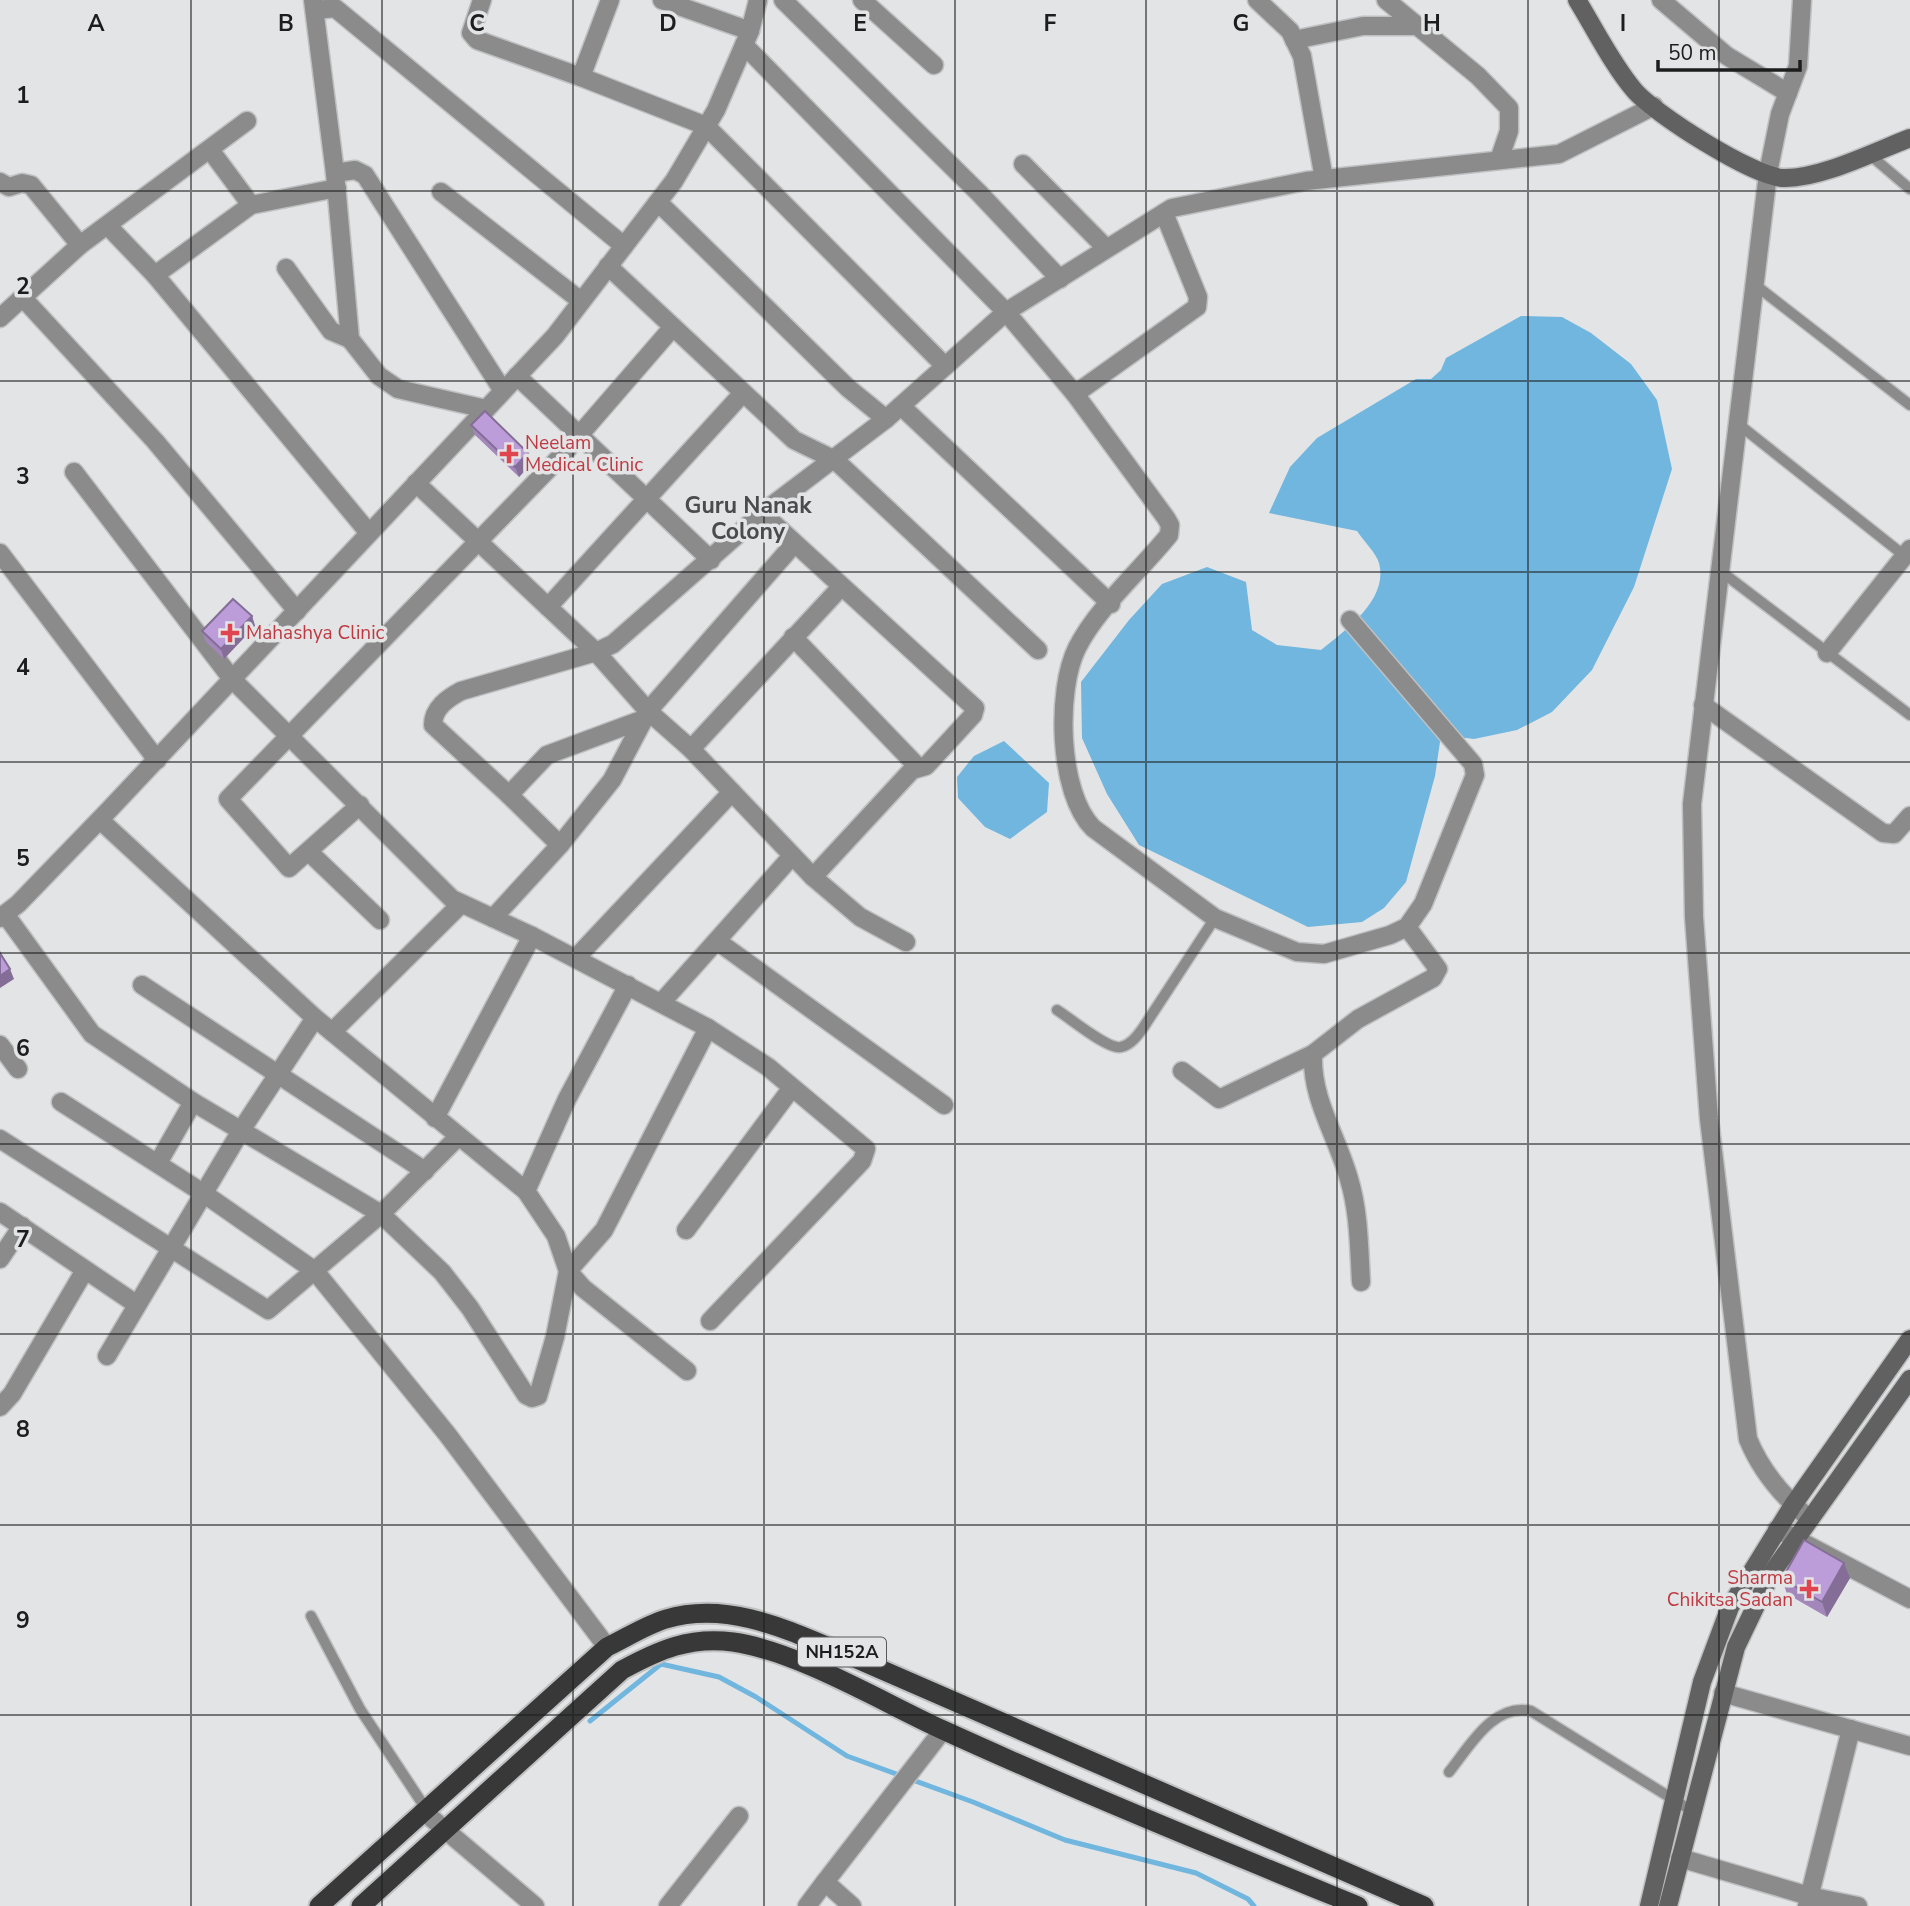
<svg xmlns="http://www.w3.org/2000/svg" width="1910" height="1906" viewBox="0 0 1910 1906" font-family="'Nunito Sans',sans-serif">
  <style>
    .water { fill: #71b6df }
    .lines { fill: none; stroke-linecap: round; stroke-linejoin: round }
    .stream { stroke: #71b6df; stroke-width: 5 }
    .service-casing { stroke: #bfc0c1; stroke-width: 13 }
    .minor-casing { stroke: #bfc0c1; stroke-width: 21 }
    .tertiary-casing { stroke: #bfc0c1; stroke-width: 21 }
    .secondary-casing { stroke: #bfc0c1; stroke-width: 21 }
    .trunk-casing { stroke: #bfc0c1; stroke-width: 23 }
    .service { stroke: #8c8b8b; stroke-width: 10 }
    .minor { stroke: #8c8b8b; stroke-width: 18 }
    .tertiary { stroke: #8c8b8b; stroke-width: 18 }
    .secondary { stroke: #626161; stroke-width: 18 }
    .trunk { stroke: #393838; stroke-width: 19 }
    .wall { fill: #a387bb }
    .shaded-wall { fill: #846e98 }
    .building { fill: #bd9dd9; stroke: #846e98; stroke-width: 2 }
    .grid { fill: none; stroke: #1c1d1d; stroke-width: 2; stroke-opacity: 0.55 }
    .health-dot { fill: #e0444e; stroke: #e3e4e5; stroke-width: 2.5 }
    .labels { text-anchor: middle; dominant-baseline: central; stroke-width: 7; stroke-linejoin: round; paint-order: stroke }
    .shield { fill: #e3e4e5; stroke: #585959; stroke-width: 2 }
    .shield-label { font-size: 18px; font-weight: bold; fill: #1c1d1d }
    .health-label { font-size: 19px; fill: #be3a42; stroke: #e3e4e5; text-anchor: start }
    .quarter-label { font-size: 23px; font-weight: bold; fill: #4a4b4c; stroke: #e3e4e5 }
    .grid-label { font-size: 23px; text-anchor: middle; font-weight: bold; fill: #1c1d1d; stroke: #e3e4e5; stroke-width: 7; stroke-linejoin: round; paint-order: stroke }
  </style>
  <rect width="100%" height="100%" fill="#e3e4e5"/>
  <g class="water">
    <path d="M1521,316l41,1 29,16 40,31 26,36 15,69 -38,118 -42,83 -40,42 -35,18 -43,9 -33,-4 -6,41 -29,106 -22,26 -22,14 -54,5 -169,-82 -32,-51 -25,-56 -1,-56 48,-62 33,-36 45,-17 39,15 6,48 25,15 44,5c23,-19 68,-50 58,-87 -3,-10 -16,-23 -22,-32l-88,-18 21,-46 27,-29 99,-59h15l10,-9 5,-12z"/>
    <polygon points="1004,741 1049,783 1047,812 1010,839 985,827 958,798 957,777 974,756"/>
  </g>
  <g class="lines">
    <polyline class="stream" points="590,1721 661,1664 719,1677 756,1697 847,1756 973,1802 1065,1840 1196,1873 1248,1899 1254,1906"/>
    <defs>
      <g id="service">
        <polyline points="1869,154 1910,189"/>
        <polyline points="1754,284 1910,405"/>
        <polyline points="1737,423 1906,557"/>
        <polyline points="1719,570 1910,715"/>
        <path d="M1057,1010c13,8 51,40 64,37 10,-2 17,-12 22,-19l72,-110"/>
        <polyline points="311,1616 360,1709 426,1809"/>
        <path d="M1449,1772c21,-26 44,-69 82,-61l161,100"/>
      </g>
      <g id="minor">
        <polyline points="313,0 335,173 350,339 379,376 398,389 486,409"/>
        <polyline points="482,0 471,33 477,40 581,77 706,126 945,366"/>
        <polyline points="662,0 750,31"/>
        <polyline points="783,0 979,193 1060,279"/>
        <polyline points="862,0 934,65"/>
        <polyline points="1257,0 1290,31 1302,56 1324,179"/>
        <polyline points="1386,0 1478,76 1509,108 1509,131 1499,160"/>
        <polyline points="1661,0 1727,56 1788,93"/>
        <path d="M1802,0l-4,66 -18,48 -12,59 -76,631 2,113 15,202 39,320c13,32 35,58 62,80"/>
        <polyline points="316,10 335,8 624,246"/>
        <polyline points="1294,40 1363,26 1416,26"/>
        <path d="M744,45l262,267 69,82 91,124 4,7 -1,10c-29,36 -72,73 -92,113 -21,42 -19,145 16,180l122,90 82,34 27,2 66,-19 17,-8 16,-23 52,-129 -2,-11 -123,-144"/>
        <polyline points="581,77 610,0"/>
        <polyline points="211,151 251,205"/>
        <polyline points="1023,164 1106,248"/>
        <polyline points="335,173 355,170 365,175 503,391"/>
        <polyline points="0,182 9,187 22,183 31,185 80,245"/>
        <polyline points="441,192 581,301"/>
        <polyline points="658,202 848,388 886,419"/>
        <polyline points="108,226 155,275 369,533"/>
        <polyline points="608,266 794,440 835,460 1038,650"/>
        <polyline points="286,268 331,331 350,339"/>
        <polyline points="155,275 251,205 337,188"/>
        <polyline points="23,298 155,441 297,611"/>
        <polyline points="0,318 80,245 247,121"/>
        <polyline points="517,376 711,560"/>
        <polyline points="1075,394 1197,307 1198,297 1164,213"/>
        <polyline points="901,406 1111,604"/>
        <polyline points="74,472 232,679 452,899 532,936 708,1028 768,1067 866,1149 862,1161 710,1321"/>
        <polyline points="416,483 596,652 648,711 691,749 813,877 860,917 906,942"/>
        <polyline points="762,513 975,708 973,715 926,766 912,770 813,877"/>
        <path d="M794,544l-146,167 -4,8 -97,36 -38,40 -76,-70c0,-17 15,-27 28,-34l135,-39 17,-8 149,-131 124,-94 120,-107 166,-104 134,-27 253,-27 95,-48"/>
        <polyline points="0,553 157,760"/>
        <polyline points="548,607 743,393"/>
        <polyline points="793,637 918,767"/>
        <polyline points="1827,653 1910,549"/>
        <polyline points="1703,705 1883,833 1894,834 1910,816"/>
        <polyline points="691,749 841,587"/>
        <polyline points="360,805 289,868 228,799 563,454 673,327"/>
        <polyline points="560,845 612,780 644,719"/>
        <polyline points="309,852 380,920"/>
        <polyline points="5,914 92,1034 193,1102 381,1214 442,1272 470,1308 526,1395 532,1398 538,1396 555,1337 568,1271 556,1236 526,1191 315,1018 100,820"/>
        <polyline points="493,918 560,845 509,795"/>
        <polyline points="717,941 944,1105"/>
        <polyline points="576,958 732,792"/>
        <polyline points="142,985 425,1171"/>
        <polyline points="661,1003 792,856"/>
        <polyline points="332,1032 460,905"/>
        <polyline points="0,1045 18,1069"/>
        <path d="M1313,1054c-2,45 24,82 36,125 10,33 10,68 12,103"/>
        <polyline points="1182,1071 1219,1099 1313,1054 1358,1019 1433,978 1438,969 1407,927"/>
        <polyline points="61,1102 203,1193 315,1271 447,1434 607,1647"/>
        <polyline points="435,1118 532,936"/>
        <polyline points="0,1139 268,1310 381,1214 458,1137"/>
        <polyline points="158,1163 193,1102"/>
        <polyline points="526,1191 567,1099 628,985"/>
        <polyline points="0,1212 136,1304"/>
        <polyline points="686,1230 791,1089"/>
        <polyline points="0,1259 22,1226"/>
        <polyline points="107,1356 242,1129 315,1018"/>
        <polyline points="687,1371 583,1288 568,1271 604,1230 708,1028"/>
        <polyline points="0,1407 12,1394 85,1270"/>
        <polyline points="1777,1529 1910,1599"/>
        <polyline points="1723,1693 1910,1746"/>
        <polyline points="423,1811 535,1906"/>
        <polyline points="1680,1858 1809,1896 1858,1906"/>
        <polyline points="668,1906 739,1816"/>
        <polyline points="807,1906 825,1882"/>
        <polyline points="852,1906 825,1882 943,1730"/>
        <polyline points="1807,1906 1851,1729"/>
      </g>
      <polyline id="tertiary" points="0,918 18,904 108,811 555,336 674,181 716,110 750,31 758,0"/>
      <g id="secondary">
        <path d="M1577,0c18,29 35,64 57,90 19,23 121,88 150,88 36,1 92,-27 126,-40"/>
        <polyline points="1649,1906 1702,1682 1730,1607 1793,1505 1910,1339"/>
        <polyline points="1668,1906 1736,1647 1771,1574 1910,1379"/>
      </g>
      <g id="trunk">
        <path d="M319,1906l288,-259c19,-9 39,-22 59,-28 64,-19 126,13 184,37l574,250"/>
        <path d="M361,1906l261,-236c37,-20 68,-34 111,-28 64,9 149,60 210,88 136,62 276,119 415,176"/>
      </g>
    </defs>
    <use href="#service" class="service-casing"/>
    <use href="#minor" class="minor-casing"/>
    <use href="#tertiary" class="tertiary-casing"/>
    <use href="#secondary" class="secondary-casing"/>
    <use href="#trunk" class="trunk-casing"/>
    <use href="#service" class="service"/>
    <use href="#minor" class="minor"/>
    <use href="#tertiary" class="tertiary"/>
    <use href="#secondary" class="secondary"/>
    <use href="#trunk" class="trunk"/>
  </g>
  <g class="wall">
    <polygon points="471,425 528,453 532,463 519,477 475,435"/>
    <polygon points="252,616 255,626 224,659 206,642 202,631"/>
    <polygon points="1844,1563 1850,1578 1827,1617 1787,1594 1782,1579"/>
  </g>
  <g class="shaded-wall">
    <polygon points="528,453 532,463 519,477 515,467"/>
    <polygon points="252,616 255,626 224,659 221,649"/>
    <polygon points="10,969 14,979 0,988 0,976"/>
    <polygon points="1844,1563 1850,1578 1827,1617 1822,1602"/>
  </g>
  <g class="building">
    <polygon points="485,411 528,453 515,467 471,425"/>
    <polygon points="233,599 252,616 221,649 202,631"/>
    <polygon points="0,953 10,969 0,976"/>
    <polygon points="1804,1540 1844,1563 1822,1602 1782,1579"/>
  </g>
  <path class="grid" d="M191,0v1906M382,0v1906M573,0v1906M764,0v1906M955,0v1906M1146,0v1906M1337,0v1906M1528,0v1906M1719,0v1906M0,191h1910M0,381h1910M0,572h1910M0,762h1910M0,953h1910M0,1144h1910M0,1334h1910M0,1525h1910M0,1715h1910"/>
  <g class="health-dot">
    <path d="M505.5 443.5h7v7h7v7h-7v7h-7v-7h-7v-7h7z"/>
    <path d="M226.5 622.5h7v7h7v7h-7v7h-7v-7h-7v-7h7z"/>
    <path d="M1805.5 1578.5h7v7h7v7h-7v7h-7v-7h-7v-7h7z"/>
  </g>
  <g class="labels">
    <rect class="shield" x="798" y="1637.5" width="88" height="29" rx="5"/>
    <g class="shield-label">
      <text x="842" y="1652">NH152A</text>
    </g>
    <g class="health-label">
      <text x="525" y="443">Neelam<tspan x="525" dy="22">Medical Clinic</tspan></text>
      <text x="246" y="633">Mahashya Clinic</text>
      <text x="1793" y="1578" text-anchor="end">Sharma<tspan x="1793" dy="22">Chikitsa Sadan</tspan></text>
    </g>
    <g class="quarter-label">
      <text x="748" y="505">Guru Nanak<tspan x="748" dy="26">Colony</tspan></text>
    </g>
  </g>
  <g class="grid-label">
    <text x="96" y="31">A</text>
    <text x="286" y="31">B</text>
    <text x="477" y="31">C</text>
    <text x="668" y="31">D</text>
    <text x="860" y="31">E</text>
    <text x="1050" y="31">F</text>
    <text x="1241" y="31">G</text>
    <text x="1432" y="31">H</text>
    <text x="1623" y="31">I</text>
    <text x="23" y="103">1</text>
    <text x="23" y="294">2</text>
    <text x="23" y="484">3</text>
    <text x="23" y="675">4</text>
    <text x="23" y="866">5</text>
    <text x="23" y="1056">6</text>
    <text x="23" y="1247">7</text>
    <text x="23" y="1437">8</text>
    <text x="23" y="1628">9</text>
  </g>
  <path d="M1658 60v10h142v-10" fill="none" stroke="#1c1d1d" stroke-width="3.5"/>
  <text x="1668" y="60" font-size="21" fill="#1c1d1d" stroke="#e3e4e5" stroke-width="5" paint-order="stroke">50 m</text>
</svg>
